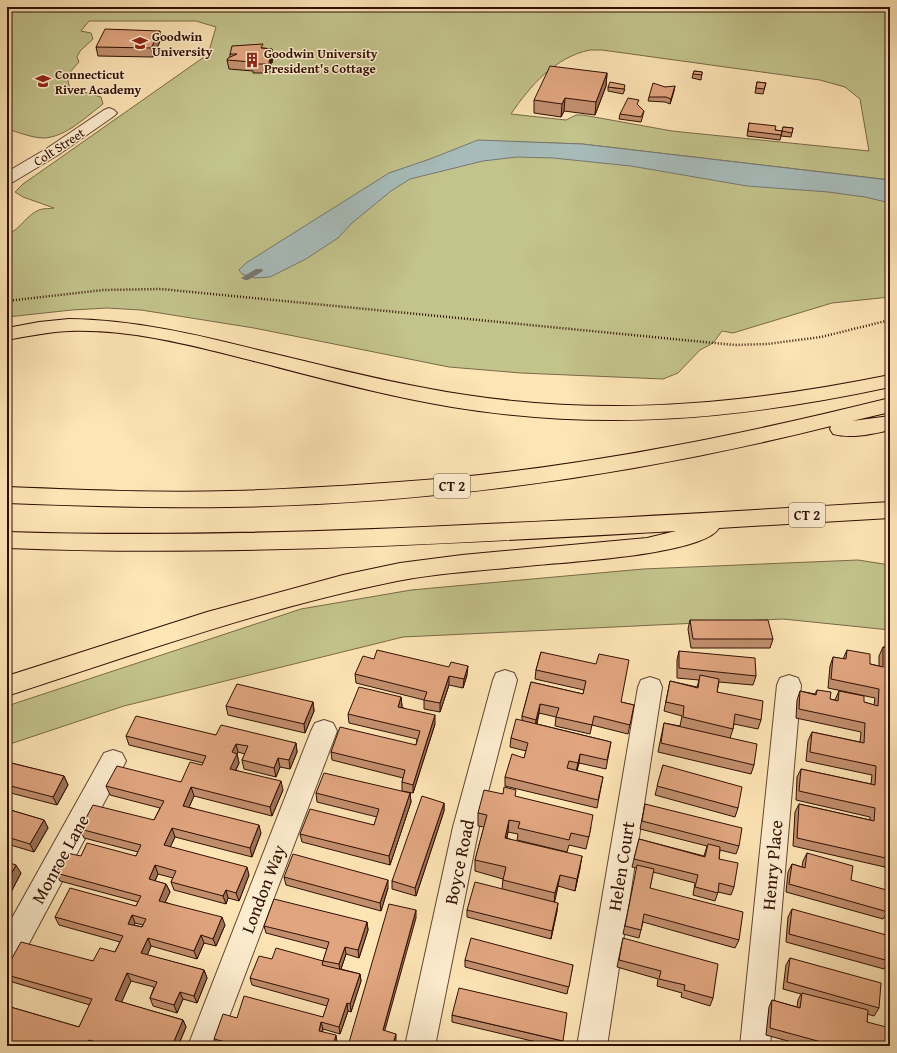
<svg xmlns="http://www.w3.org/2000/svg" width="897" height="1053" viewBox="0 0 897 1053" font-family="'Gentium Book Plus',serif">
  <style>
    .green { fill: #c3c38c; stroke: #7a6948; fill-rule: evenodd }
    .water { fill: #a7bcba; stroke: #777771 }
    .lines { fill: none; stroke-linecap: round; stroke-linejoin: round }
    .stream { fill: #777771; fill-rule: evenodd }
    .minor-casing { stroke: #644430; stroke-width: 2 }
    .highway-casing { stroke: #300f03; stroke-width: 2 }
    .path { stroke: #300f03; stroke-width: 2.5; stroke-dasharray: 1 2; stroke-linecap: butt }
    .minor { fill: #feeed0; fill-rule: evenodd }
    .highway { fill: #fee5b6; fill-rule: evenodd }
    .wall { fill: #c28f6e; stroke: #300f03; fill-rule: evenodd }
    .shaded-wall { fill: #9e745a; stroke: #300f03 }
    .building { fill: #e1a680; stroke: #300f03; fill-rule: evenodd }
    .labels { text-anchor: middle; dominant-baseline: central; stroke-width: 3; stroke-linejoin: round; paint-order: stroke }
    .far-poi-label { font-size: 13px; font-weight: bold; fill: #300f03; stroke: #feeed0; text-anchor: start }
    .far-street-label { font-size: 13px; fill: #300f03; stroke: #feeed0 }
    .shield { fill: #feeed0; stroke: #6e5240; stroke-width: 1 }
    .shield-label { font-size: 14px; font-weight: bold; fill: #300f03 }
    .near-street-label { font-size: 18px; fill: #300f03; stroke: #feeed0 }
  </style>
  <rect width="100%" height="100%" fill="#fee5b6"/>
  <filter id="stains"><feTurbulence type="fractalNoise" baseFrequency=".005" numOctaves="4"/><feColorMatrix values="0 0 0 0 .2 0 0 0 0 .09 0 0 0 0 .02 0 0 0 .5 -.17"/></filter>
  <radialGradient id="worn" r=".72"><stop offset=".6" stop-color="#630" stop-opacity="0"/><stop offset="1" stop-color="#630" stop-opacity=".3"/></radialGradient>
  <g class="green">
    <path d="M7,7h883v173l-308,-36 -64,-2 372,54v101l-58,6 -99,30 -11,-2 -9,12 -13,7 -22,23 -15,6 -142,-6 -72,-6 -195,-39 -113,-18 -34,-2 -35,2 -65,7v-82c15,-7 18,-19 32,-25 4,-2 11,-1 15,-2l-31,-11 -8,-5 8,-8 181,-127 5,-6 7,-24 -20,-6h-107l-8,10 10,2 2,6 -13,12 -3,6 2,5c-8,9 -14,14 -9,26l31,9 2,7c-16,12 -37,33 -59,34 -12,0 -26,-6 -37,-9zM590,50h12l218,30 25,7 15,12 9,52 -197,-20 -89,-16h-7l-10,5 -55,-6c19,-28 44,-57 79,-64z"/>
    <polygon points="858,560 890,565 890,630 783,619 403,637 124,706 7,745 7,706 301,609 411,590 643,569"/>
  </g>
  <polygon class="water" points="478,140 582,144 890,180 890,203 865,197 828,192 747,186 631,166 553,158 517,157 483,161 410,179 391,191 352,223 338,238 306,259 270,277 255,278 242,274 239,270 246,263 389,173 430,159"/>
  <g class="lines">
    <polygon class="stream" points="256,269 262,269 263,271 248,280 245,280 241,278"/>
    <defs>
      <g id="minor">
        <polygon points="109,108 114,110 117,113 114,116 58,155 13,182 7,184 7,172 46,149 104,110"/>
        <polygon points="505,670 514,673 517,680 479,827 435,1046 405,1046 453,827 493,680 496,673"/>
        <polygon points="789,675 798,678 801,685 770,1046 740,1046 777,685 780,678"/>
        <polygon points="650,677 659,680 662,687 607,1046 577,1046 638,687 641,680"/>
        <polygon points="324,720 333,723 337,731 218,1046 188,1046 311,731 315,723"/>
        <polygon points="113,750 122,753 126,761 122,769 17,966 7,970 7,927 104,753"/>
      </g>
      <g id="highway">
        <path d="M69,319c65,1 126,15 189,31 56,13 111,28 167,38 160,31 307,19 465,-13v12c-149,32 -286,45 -438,20 -72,-12 -143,-32 -214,-50 -55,-14 -112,-28 -169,-26 -21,1 -41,5 -62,9v-12l32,-6z"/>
        <path d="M890,398v14l-38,9 38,-5v14c-18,4 -39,9 -57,4l-3,-5 1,-3c-196,49 -400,78 -603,81 -74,1 -147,-1 -221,-4v-16c75,3 149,6 224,4 73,-2 146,-7 219,-13 149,-14 295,-44 440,-80z"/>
        <path d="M890,502v16l-171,10c-14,26 -150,34 -182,37 -46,5 -94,7 -140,16 -133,27 -261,73 -390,115v-20l200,-64 136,-37 57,-12 62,-8 185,-17 29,-7c-223,12 -446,26 -669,17v-16c160,5 320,0 479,-8 135,-6 270,-14 404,-22z"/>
      </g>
    </defs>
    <use href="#minor" class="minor-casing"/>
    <use href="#highway" class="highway-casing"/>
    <polyline class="path" points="7,301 103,290 161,289 735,345 767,344 821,337 890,320"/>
    <use href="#minor" class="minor"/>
    <use href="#highway" class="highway"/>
  </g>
  <g class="wall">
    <polygon points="161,39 153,57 98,56 96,47"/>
    <polygon points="263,48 272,49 273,57 271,63 270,73 253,73 253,71 229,69 227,60 230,57 230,54"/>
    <polygon points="694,71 702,72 701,80 692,78"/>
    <polygon points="607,73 606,86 595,115 564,111 561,117 534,113 534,100"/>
    <polygon points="757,82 766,83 763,94 755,93"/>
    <polygon points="608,87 625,89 623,94 608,91"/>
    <polygon points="665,87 674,91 670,104 665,102 648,101 649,97"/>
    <polygon points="638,105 644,111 643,115 641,122 619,119 620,114"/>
    <polygon points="749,123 775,130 782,131 780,140 747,136"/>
    <polygon points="783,127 793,128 791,137 781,136"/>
    <polygon points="690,620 773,639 770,648 691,648 688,629"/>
    <polygon points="883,647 890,648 890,867 889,868 793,846 795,812 799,804 870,820 870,817 796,800 797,777 801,769 871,784 872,775 806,761 808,741 812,732 860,742 861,732 796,718 797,700 800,691 815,694 817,690 830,699 835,700 839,691 864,702 874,705 875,698 828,688 830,666 833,657 843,659 847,650 870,664 879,666 879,656"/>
    <polygon points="679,651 756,676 753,685 719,682 717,692 761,720 758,729 734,724 733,729 730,738 754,765 751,774 658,752 664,723 680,726 682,716 664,711 670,681 697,687 699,680 677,678 677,660"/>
    <polygon points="541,652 621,702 634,705 628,734 592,725 590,734 555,726 556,717 539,713 537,724 611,742 606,769 579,763 577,771 603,777 597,808 505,786 505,777 524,758 526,751 510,747 511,738 522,721 522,716 531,682 583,694 584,690 535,679 536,670"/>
    <polygon points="374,659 467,675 463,688 449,685 440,712 424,709 424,700 356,683 355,674"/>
    <polygon points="401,697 402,707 435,724 413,793 402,791 402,782 403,778 332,760 331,752 416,745 417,739 349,723 348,714"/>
    <polygon points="313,702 314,711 305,733 228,715 226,706"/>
    <path d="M216,735l80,8 1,9 -7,17 -10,-2 -4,10 -32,-8 -2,-9 3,-6 -7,-2 -1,2 2,9 -3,7 47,20 -11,26 -78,-20 -5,11 72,26 -9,24 -77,-20 -5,10 79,28 -10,26 -11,-3 -2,6 -52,-14 -3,-8 2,-4 -15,-4 -3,7 11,3 4,8 -5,10 60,23 -9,21 -12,-3 -7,16 -46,-13 -4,9 57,15 3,8 -10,25 -14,-4 -6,14 -24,-7 -3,-8 4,-11 -23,-6 -10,21 62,18 3,7 -8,19h-168l-3,-1v-39l72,21 11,-22 -81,-24 -2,-2v-12l86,-6 22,-9 5,-10 -61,-17 -4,-8 81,-11 2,-4 -78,-21 -4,-8 25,-17h55l2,-4 -54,-14 -4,-9 74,-9 6,-12 -50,-13 -4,-9 75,-4 21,-17 1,-2 -74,-18 -3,-9zM135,923l8,2 -1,2 -8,-2z"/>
    <polygon points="7,762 64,776 68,785 57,805 7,792"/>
    <polygon points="663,765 738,808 735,817 655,795"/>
    <polygon points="316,793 410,793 411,802 390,865 302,842 300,834 374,825 377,817 317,802"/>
    <polygon points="503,794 515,797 591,827 586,849 569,845 567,852 517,840 518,834 508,832 507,838 580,868 575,891 558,886 554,902 557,911 551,939 467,917 467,910 502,889 503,879 475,871 475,860 484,827 478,826 478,813"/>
    <polygon points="444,803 444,811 416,896 392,889 392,881"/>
    <polygon points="645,804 739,846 736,854 720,850 719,859 734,887 731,895 718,892 715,901 693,895 695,883 653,872 650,888 739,940 735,948 643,922 639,938 623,934 637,868 632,867 639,839 704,856 707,846 640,829"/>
    <polygon points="7,809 44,820 48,828 34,852 7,844"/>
    <polygon points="807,853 851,880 888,912 883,919 786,892 788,872 792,864 802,867 803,861"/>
    <polygon points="7,862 21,873 10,894 7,893"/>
    <polygon points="284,877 388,888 381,911 286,885"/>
    <polygon points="792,909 889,961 884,969 786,942 788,917"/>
    <polygon points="367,922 368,930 359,958 346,954 341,969 360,974 361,981 351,1012 348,1011 340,1034 323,1029 322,1031 337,1042 336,1046 217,1046 214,1039 237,1018 323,1017 327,1006 252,985 250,978 272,959 323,961 327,949 266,933 264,926"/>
    <polygon points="623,938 713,998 710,1006 681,997 682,993 657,986 658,979 617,967"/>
    <polygon points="790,958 879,1008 874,1016 867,1014 867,1022 890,1046 806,1046 766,1035 769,1007 772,1000 797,1007 798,1000 801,994 783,989 786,965"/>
    <polygon points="465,960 573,965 567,994 465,967"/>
    <polygon points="452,1015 563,1041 562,1046 553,1046 452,1022"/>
  </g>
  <g class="shaded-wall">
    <polygon points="160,31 161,39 153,57 151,48"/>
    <polygon points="272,49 273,57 272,63 271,54"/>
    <polygon points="268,54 269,63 270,56 271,65 270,73 267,56"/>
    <polygon points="607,73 606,86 595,115 596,102"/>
    <polygon points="675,86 674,91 670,104 671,99"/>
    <polygon points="565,98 564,111 561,117 562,104"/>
    <polygon points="468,666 467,675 463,688 464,679"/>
    <polygon points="449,676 449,685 440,712 440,703"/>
    <polygon points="401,697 402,706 399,716 398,707"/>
    <polygon points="313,702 314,711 305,733 304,724"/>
    <polygon points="540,704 539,713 535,729 536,720"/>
    <polygon points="435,715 435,724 413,793 413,785"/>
    <polygon points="296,743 297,752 290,769 289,760"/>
    <polygon points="236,744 238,752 237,754 239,763 232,777 230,769 232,752"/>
    <polygon points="580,754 579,763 576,772"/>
    <polygon points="278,758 280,767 276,777 274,768"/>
    <polygon points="64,776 68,785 57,805 53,797"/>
    <polygon points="281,781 283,790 272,816 270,807"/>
    <polygon points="191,787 194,796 186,814 183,806"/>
    <polygon points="410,793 411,802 390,865 389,856"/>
    <polygon points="444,803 444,811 416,896 415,888"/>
    <polygon points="44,820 48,828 34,852 30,844"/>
    <polygon points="509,820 508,832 504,850 505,838"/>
    <polygon points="259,825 261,833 252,857 250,848"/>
    <polygon points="172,828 175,837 167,854 164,845"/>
    <polygon points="582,856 580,868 575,891 577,879"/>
    <polygon points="16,865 21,873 10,894 7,889 7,882"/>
    <polygon points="155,865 158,874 152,887 149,879"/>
    <polygon points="247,867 249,875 239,901 236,893"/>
    <polygon points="560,875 558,886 554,905 555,893"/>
    <polygon points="388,880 388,888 381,911 380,903"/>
    <polygon points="166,884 170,892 162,909 159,901"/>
    <polygon points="226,890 228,898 226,904 223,896"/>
    <polygon points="558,903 557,911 551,939 552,931"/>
    <polygon points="416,910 416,918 383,1037 383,1030"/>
    <polygon points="132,915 135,923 132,932 128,924"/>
    <polygon points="222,917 225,925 216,946 213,939"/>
    <polygon points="367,922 368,930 359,958 358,950"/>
    <polygon points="201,935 204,943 197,959 194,951"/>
    <polygon points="148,938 151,946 145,961 141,953"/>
    <polygon points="345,947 346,954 340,972 339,964"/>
    <polygon points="204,970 207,978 197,1003 194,996"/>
    <polygon points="127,973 131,981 119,1008 115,1000"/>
    <polygon points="360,974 361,981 351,1012 350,1004"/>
    <polygon points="180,992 183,999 177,1013 174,1005"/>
    <polygon points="347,1003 348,1011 340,1034 339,1027"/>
    <polygon points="183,1020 186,1027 178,1046 172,1046"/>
    <polygon points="321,1022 323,1029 321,1038 319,1031"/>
    <polygon points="396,1034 396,1041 395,1046 392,1046"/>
    <polygon points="336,1035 337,1042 336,1046 333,1046"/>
    <polygon points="89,1040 93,1046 87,1046"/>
  </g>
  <g class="building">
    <polygon points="105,29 160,31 151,48 96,47"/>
    <polygon points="263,44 261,48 272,49 271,54 268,54 267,56 270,56 269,64 252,64 252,62 227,60 228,58 237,54 230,54 232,46"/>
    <polygon points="550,66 607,73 596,102 565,98 562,104 534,100"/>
    <polygon points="694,71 702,72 702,75 693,74"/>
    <polygon points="610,82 625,85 624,89 608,87"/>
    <polygon points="757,82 766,83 764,89 756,88"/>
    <polygon points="653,83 665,87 675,86 671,99 666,97 649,97"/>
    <polygon points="628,98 639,100 637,104 644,111 641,117 620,114"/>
    <polygon points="749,123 776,126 775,130 782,131 781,135 748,131"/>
    <polygon points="783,127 793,128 792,133 782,131"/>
    <polygon points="690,620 768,620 773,639 693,639"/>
    <polygon points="883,647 890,648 890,859 797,838 799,804 874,821 875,808 799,791 801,769 875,785 876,766 810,752 812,732 864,743 865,723 799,709 800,691 816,695 817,690 831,692 830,699 838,701 839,691 864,696 864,702 878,706 879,689 831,679 833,657 846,659 847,650 870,654 870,664 883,667"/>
    <polygon points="377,650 449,667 451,662 468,666 464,679 449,676 440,703 424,700 427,692 355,674 363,656 374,659"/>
    <polygon points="679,651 755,658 756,676 679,668"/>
    <polygon points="541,652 596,664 599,654 629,660 621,702 634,705 630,725 594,716 592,725 556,717 559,708 540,704 536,720 522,716 531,682 583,694 586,681 536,670"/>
    <polygon points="700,675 719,679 717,692 763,701 761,720 735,714 733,729 683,717 684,706 666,702 670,681 698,688"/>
    <polygon points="237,684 313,702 304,724 226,706"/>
    <polygon points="359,687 401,697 398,707 435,715 413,785 402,782 405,770 331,752 340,727 416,745 420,731 348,714"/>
    <path d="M136,716l80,19 5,-10 75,18 -7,17 -11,-2 -4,10 -32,-8 6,-14 -12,-2 -4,8 5,2 -7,15 51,12 -11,26 -79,-20 -8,19 76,19 -9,23 -78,-20 -8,17 83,22 -11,26 -10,-3 -3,6 -52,-14 5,-11 -21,-6 -6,14 17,5 -7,17 63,16 -9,22 -12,-4 -7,16 -46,-13 -7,15 63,17 -10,26 -14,-4 -6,13 -24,-7 7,-16 -30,-9 -12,27 68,20 -11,26h-63l-20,-6 -2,6h-59l-21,-6v-34l72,21 13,-28 -85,-24v-8l14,-25 72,19 7,-13 15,4 8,-16 -68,-19 15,-29 66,18 5,-10 -85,-23 11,-20 14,3 6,-13 49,13 5,-11 -61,-16 13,-24 61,15 10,-19 -58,-15 11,-20 64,16 9,-20 12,3 4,-9 -80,-20zM132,915l14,4 -4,8 -14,-3z"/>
    <polygon points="516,719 611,742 607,760 580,754 578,763 569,761 567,768 603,777 598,800 505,777 512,754 524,758 528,743 511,738"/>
    <polygon points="664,723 757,744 754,765 661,743"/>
    <polygon points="7,762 64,776 53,797 7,785"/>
    <polygon points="663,765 742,787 738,808 657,786"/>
    <polygon points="324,773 410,793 389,856 300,834 310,809 374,825 379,809 316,793"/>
    <polygon points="504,787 516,790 515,796 593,815 589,837 571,833 569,840 518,828 520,822 509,820 505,838 582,856 577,879 560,875 555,893 503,880 506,867 475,860 487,815 478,813 484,790 503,794"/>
    <polygon points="422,796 444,803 415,888 392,881"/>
    <polygon points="645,804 742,828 739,846 642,821"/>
    <polygon points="7,809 44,820 30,844 7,837"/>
    <polygon points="639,839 705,857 708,844 720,847 719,859 738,863 734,887 719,883 718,893 695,887 698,875 634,859"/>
    <polygon points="807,853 853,866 851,880 890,891 888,912 789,884 792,864 805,868"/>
    <polygon points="293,854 388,880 380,903 284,877"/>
    <polygon points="7,862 16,865 7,882"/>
    <polygon points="637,865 654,869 650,888 743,912 739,940 644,914 641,930 625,926"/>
    <polygon points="475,882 558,903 552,931 467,910"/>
    <polygon points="274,899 367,922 358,950 345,947 339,964 323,961 322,965 360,974 350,1004 347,1003 339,1027 321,1022 319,1031 336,1035 333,1046 241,1046 214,1039 223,1014 237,1018 244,996 323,1017 329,999 250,978 259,956 272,959 276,948 323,961 329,942 264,926"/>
    <polygon points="389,904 416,910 383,1030 396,1034 392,1046 348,1046"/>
    <polygon points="792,909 890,936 889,961 789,934"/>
    <polygon points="471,938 573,965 569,987 465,960"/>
    <polygon points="623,938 718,964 713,998 684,990 685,985 659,979 661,971 619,960"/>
    <polygon points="790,958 881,983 879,1008 787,982"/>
    <polygon points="459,988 567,1013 563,1041 452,1015"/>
    <polygon points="802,993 868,1010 867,1022 890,1028 890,1046 836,1046 770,1028 772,1000 800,1008"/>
  </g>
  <defs>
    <symbol id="university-bare" viewBox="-9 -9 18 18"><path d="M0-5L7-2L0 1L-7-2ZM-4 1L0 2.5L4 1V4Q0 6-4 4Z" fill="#8f2418" stroke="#feeed0" stroke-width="2.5" paint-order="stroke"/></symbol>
    <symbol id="building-bare" viewBox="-9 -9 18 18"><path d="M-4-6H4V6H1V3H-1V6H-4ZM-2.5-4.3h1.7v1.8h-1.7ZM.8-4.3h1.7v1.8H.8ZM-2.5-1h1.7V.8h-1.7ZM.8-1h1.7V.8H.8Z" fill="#8f2418" stroke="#feeed0" stroke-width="2.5" paint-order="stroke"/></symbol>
    <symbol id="school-bare" viewBox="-9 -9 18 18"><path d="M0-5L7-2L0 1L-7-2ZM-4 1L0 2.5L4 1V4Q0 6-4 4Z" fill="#8f2418" stroke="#feeed0" stroke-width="2.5" paint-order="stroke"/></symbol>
  </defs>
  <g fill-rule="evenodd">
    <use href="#university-bare" x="129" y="32" width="22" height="22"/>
    <use href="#building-bare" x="241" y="49" width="22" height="22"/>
    <use href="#school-bare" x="32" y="70" width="22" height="22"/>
  </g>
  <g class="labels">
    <g class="far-poi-label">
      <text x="152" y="36">Goodwin<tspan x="152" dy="15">University</tspan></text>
      <text x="264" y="53">Goodwin University<tspan x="264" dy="15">President's Cottage</tspan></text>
      <text x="55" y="74">Connecticut<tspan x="55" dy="15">River Academy</tspan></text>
    </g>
    <g class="far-street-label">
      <text transform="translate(59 147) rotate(-33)">Colt Street</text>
    </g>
    <g class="shield">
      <rect x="434" y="474" width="36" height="24" rx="3"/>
      <rect x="789" y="503" width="36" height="24" rx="3"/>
    </g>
    <g class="shield-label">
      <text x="452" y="486">CT 2</text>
      <text x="807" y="515">CT 2</text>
    </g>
    <g class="near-street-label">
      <text transform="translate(60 859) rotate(-61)">Monroe Lane</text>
      <text transform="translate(459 862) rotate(-78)">Boyce Road</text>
      <text transform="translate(772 865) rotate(-85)">Henry Place</text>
      <text transform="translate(621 866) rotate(-81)">Helen Court</text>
      <text transform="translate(263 889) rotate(-69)">London Way</text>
    </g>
  </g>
  <rect width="897" height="1053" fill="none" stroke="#fee5b6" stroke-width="24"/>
  <rect x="8" y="8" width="881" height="1037" fill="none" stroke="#300f03" stroke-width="2"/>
  <rect x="12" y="12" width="873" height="1029" fill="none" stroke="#300f03"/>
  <rect width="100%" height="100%" filter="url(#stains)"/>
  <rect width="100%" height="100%" fill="url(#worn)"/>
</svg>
